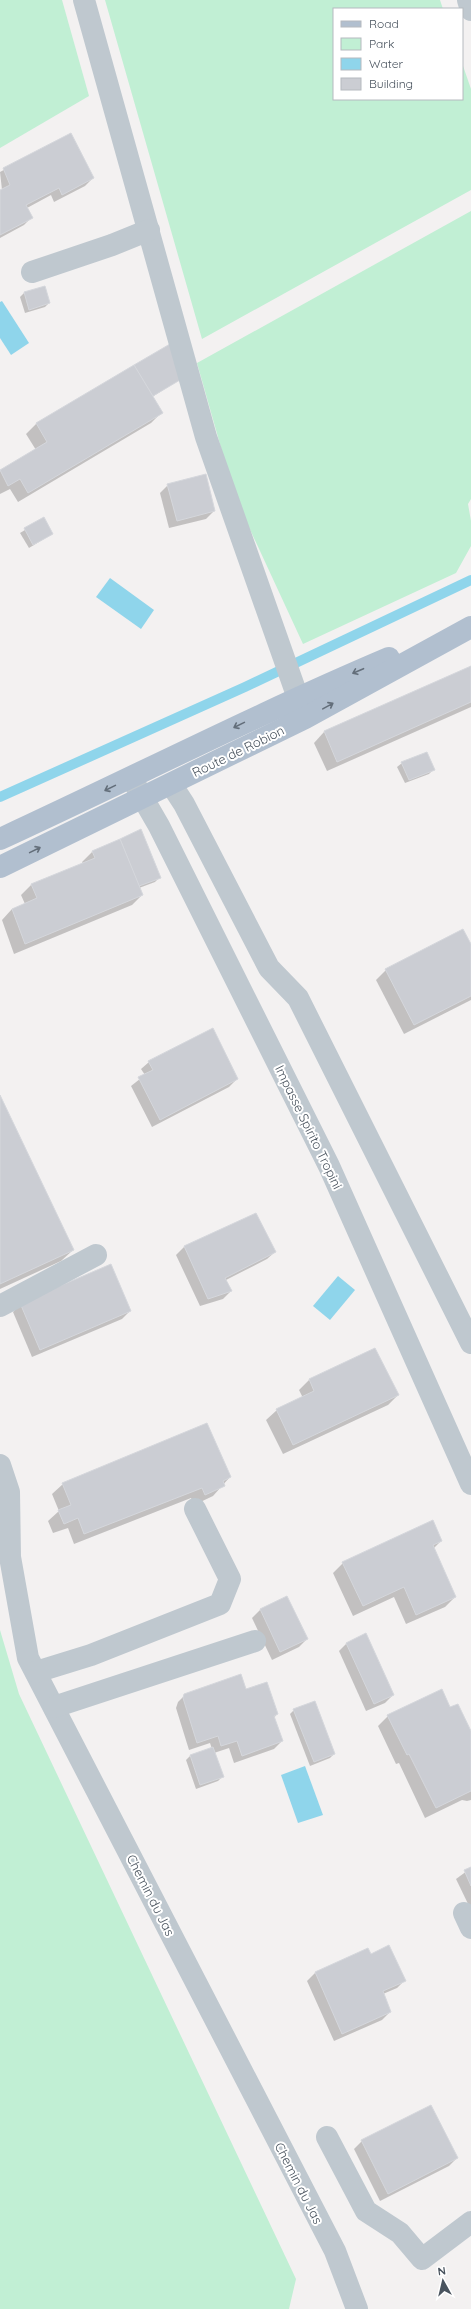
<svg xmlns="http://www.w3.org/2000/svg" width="471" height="2309" viewBox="0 0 471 2309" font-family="Quicksand,sans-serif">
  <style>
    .green { fill: #c1efd4 }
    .water { fill: #8fd5eb }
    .shadow { fill: #0003 }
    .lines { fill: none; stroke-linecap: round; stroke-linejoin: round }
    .stream { stroke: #8fd5eb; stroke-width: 10 }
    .building { fill: #cbcdd3; stroke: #d5d7dc }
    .minor { stroke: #bfc8cf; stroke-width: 22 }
    .major { stroke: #b1bfcf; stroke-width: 22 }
    .oneway { stroke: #636e7a }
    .labels { text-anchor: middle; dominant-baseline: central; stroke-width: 4; stroke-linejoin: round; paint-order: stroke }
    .street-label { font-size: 13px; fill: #49535e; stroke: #fff }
  </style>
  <rect width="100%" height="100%" fill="#f3f1f1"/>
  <g class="green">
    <polygon points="0,0 62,0 89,96 0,148"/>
    <polygon points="105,0 440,0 443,9 334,9 334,99 462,99 462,63 471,89 471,190 202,339"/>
    <polygon points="471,211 471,499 468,504 471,521 471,546 456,573 303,644 235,497 197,363"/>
    <polygon points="0,1630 19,1694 296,2279 289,2309 0,2309"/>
  </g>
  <g class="water">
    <polygon points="2,301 29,343 11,355 0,338 0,302"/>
    <polygon points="110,578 154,610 141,629 96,597"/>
    <polygon points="338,1276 355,1290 330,1320 313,1306"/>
    <polygon points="305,1766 323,1815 298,1823 281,1775"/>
  </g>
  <g class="shadow">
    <polygon points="70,135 93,178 85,186 54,202 51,195 27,208 32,217 24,225 0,238 0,191 2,190 0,172"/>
    <polygon points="24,293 49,303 45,307 25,313 20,297"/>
    <polygon points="169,346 179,380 152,397 161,413 151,423 18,502 10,489 0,494 0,471 36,450 26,434 36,424"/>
    <polygon points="168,485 214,511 206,519 169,528 160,493"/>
    <polygon points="43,519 52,534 29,548 20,533"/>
    <polygon points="471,667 471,707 327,771 314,743 324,732"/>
    <polygon points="402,763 433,770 429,774 405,783 397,767"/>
    <polygon points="92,852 159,878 155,882 139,888 142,895 132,905 14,954 2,920 12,909 25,904 21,895 31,885 83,864 82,862"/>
    <polygon points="471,946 471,1000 404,1034 376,980 386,970"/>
    <polygon points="149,1062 237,1079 229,1087 152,1127 131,1086 145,1075 141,1069"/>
    <polygon points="0,1098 73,1250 61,1261 0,1289"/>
    <polygon points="256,1214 275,1252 267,1259 226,1280 231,1291 223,1299 200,1306 176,1255 184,1247"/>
    <polygon points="21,1304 130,1311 122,1319 32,1357 13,1312"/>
    <polygon points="309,1380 398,1395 388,1405 283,1454 266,1420 277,1410 303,1398 299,1390"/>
    <polygon points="230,1477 213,1496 194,1505 191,1498 74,1544 68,1528 53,1533 48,1521 59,1511 52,1494 63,1484"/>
    <polygon points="441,1541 433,1549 455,1597 445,1607 406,1624 394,1597 353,1616 333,1573 343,1563"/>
    <polygon points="287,1598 307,1639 299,1647 272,1660 252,1618 260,1610"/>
    <polygon points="347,1643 393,1695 385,1703 366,1711 339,1651"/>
    <polygon points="246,1690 277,1714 274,1718 282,1741 274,1749 234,1763 229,1748 214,1753 223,1776 218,1781 196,1789 186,1760 190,1756 212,1749 210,1743 189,1750 176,1708 178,1702 186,1694"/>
    <polygon points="294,1710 334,1754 330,1758 310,1766 290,1714"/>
    <polygon points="388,1716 471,1733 471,1800 467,1801 462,1800 425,1818 399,1763 396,1764 378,1726"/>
    <polygon points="471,1868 471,1910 456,1879"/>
    <polygon points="368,1949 371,1955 404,1981 397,1988 383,1994 390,2012 382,2020 334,2041 307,1981 315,1973"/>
    <polygon points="362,2141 457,2158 449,2166 380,2201 354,2149"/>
  </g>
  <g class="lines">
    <polyline class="stream" points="0,797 245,687 471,580"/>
  </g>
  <g class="building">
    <polygon points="71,133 94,178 62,195 59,188 26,205 33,218 0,235 0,190 10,185 3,168"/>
    <polygon points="45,286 50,303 29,310 24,292"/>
    <polygon points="170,344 180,380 153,396 134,365"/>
    <polygon points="134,365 163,413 28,493 20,479 8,486 0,470 47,442 36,423"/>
    <polygon points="206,474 215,511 177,521 167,484"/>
    <polygon points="44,517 53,534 33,545 24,528"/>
    <polygon points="471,666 471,702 337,762 324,731"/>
    <polygon points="427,752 435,770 409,780 401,762"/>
    <polygon points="141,829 161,878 139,886 120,839"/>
    <polygon points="120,839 143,895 25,944 12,909 37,898 31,884 95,858 92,851"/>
    <polygon points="463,929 471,944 471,996 414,1025 385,969"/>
    <polygon points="213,1028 238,1079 160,1120 138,1077 153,1070 148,1061"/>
    <polygon points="0,1095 74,1250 0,1284"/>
    <polygon points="256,1213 276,1252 225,1278 232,1291 208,1299 184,1246"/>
    <polygon points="111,1264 131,1311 40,1350 20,1303"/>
    <polygon points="375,1348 399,1395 293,1445 276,1409 314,1391 309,1379"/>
    <polygon points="207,1423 231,1477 223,1481 225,1486 205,1495 202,1488 84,1534 78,1518 64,1524 58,1510 71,1505 62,1483"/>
    <polygon points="433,1520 442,1541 433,1545 456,1597 416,1615 404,1587 363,1606 342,1562"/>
    <polygon points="287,1596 308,1639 280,1652 260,1609"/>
    <polygon points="366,1633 394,1695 374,1704 346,1643"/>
    <polygon points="241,1674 246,1689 267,1682 278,1714 274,1716 283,1741 242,1756 237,1741 221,1746 218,1736 197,1743 183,1698 184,1694"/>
    <polygon points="442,1689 450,1707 458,1704 471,1731 471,1791 436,1808 409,1754 407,1755 387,1715"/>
    <polygon points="315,1701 335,1754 314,1762 293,1709"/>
    <polygon points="213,1747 224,1777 200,1785 190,1755"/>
    <polygon points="471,1867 471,1886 464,1870"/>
    <polygon points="389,1945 406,1981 383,1991 391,2012 342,2034 315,1972 368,1948 371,1954"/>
    <polygon points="431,2105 458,2158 388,2194 361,2140"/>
  </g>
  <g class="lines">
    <g class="minor">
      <polyline points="84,0 206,437 304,715"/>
      <polyline points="468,0 471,10"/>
      <polyline points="32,272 112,245 149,230"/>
      <polyline points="133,781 159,826 329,1166 471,1484"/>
      <polyline points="171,784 184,804 269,968 298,998 471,1343"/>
      <polyline points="0,1306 96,1255"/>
      <polyline points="0,1465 9,1492 10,1557 28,1658 335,2251 357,2309"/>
      <polyline points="36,1672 91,1655 220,1604 230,1579 195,1509"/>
      <polyline points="54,1707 255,1641"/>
      <polyline points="464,1913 471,1928"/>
      <polyline points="327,2137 366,2211 400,2233 422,2259 471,2222"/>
    </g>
    <g class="major">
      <path d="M0,839c130,-60 257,-125 389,-181"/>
      <polyline points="0,867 305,718 471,627"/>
    </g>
  </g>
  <defs><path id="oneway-shaft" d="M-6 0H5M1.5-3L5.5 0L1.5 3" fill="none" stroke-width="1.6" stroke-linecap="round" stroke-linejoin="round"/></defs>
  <g class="oneway">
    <use href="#oneway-shaft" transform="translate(358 671) rotate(157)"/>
    <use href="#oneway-shaft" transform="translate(328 706) rotate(-29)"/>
    <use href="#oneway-shaft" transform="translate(239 725) rotate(154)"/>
    <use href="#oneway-shaft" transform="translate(110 788) rotate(154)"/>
    <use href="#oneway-shaft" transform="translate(35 850) rotate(-26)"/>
  </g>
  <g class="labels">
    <g class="street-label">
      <text transform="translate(238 751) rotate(-26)">Route de Robion</text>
      <text transform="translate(309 1127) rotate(64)">Impasse Spirito Tropini</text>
      <text transform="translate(151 1895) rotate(63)">Chemin du Jas</text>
      <text transform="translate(299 2183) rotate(63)">Chemin du Jas</text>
    </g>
  </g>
  <rect x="333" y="8" width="130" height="92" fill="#ffffff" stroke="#b6babf"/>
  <rect x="341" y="21" width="20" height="6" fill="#b1bfcf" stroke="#b6babf"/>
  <text x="369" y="28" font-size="12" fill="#49535e">Road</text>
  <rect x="341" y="38" width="20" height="12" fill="#c1efd4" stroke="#b6babf"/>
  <text x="369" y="48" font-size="12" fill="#49535e">Park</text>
  <rect x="341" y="58" width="20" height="12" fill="#8fd5eb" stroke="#b6babf"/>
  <text x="369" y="68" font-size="12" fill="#49535e">Water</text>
  <rect x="341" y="78" width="20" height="12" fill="#cbcdd3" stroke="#b6babf"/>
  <text x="369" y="88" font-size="12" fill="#49535e">Building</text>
  <g transform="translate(443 2281) rotate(352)" stroke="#ffffff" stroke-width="3" paint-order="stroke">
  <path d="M0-3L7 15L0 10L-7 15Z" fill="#49535e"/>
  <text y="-6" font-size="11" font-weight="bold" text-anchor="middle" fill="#49535e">N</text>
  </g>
</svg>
